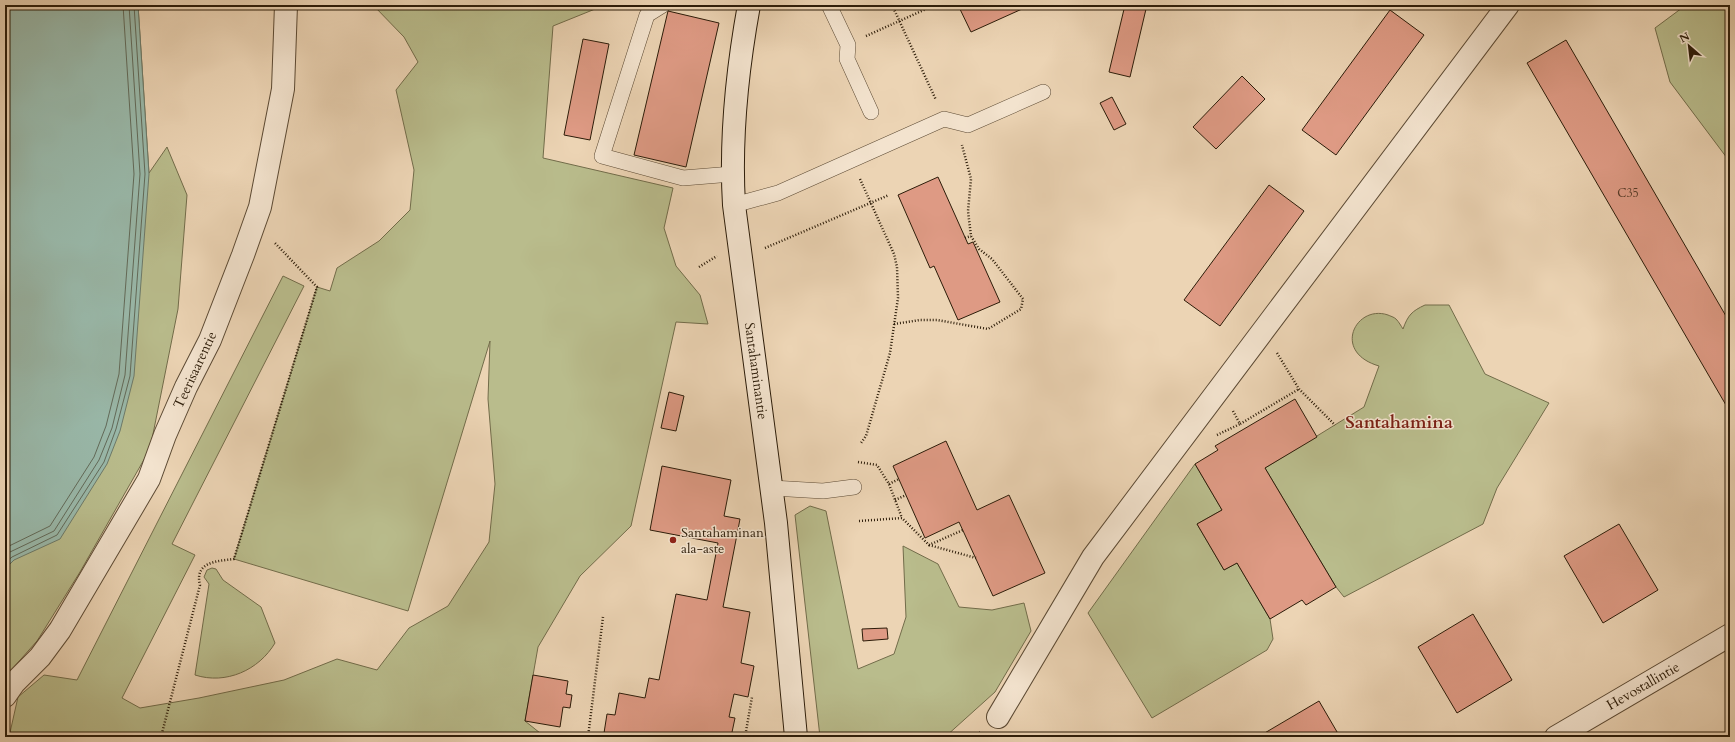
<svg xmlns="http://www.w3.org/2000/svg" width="1735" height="742" viewBox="0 0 1735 742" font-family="Cardo,serif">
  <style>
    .green { fill: #b9bc8c; stroke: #726c4a }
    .water { fill: #99b8a9; stroke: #6d7a69 }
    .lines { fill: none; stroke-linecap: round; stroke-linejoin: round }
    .shore { stroke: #626a59; stroke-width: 1 }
    .building { fill: #de9a84; stroke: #2c1c09 }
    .service-casing { stroke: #5c4a34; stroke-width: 16 }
    .minor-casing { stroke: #5c4a34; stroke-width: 24 }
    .tertiary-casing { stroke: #5c4a34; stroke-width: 24 }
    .secondary-casing { stroke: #2c1c09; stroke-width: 24 }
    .path { stroke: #2c1c09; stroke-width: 2.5; stroke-dasharray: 1 2; stroke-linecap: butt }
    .service { stroke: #f3e3ce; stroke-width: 15 }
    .minor { stroke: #f3e3ce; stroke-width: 22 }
    .tertiary { stroke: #f3e3ce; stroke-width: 22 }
    .secondary { stroke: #f3e3ce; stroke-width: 22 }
    .poi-dot { fill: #8f2418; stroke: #f3e3ce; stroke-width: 1.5 }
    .labels { text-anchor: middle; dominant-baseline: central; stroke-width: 3; stroke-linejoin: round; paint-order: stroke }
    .number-label { font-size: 12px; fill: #583c28 }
    .street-label { font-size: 14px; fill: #2c1c09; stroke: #f3e3ce }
    .poi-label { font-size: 14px; fill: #2c1c09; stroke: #f3e3ce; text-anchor: start }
    .district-label { font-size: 18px; font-weight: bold; fill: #7a1f14; stroke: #f3e3ce }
  </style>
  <rect width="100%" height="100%" fill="#ecd4b4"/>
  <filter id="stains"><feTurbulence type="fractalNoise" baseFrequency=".005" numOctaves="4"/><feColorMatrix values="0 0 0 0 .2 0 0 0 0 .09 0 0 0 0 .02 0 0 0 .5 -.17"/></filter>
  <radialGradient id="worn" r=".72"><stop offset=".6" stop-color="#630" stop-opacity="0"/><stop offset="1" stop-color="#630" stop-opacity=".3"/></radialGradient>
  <g class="green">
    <polygon points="138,5 149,173 167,147 187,195 178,309 150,449 80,572 37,641 5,677 5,426 46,284"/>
    <polygon points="373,5 605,5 553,26 543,158 673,188 664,228 676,266 700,295 708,324 676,322 631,526 580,576 538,647 525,721 545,737 9,737 18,697 44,675 77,680 283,276 304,286 172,544 195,555 122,698 140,708 199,698 284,680 337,659 377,670 409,628 448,606 489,542 495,484 488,399 490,341 408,611 234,559 317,287 330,291 337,268 379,241 410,210 414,170 396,90 418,62 404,37"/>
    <polygon points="1686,5 1730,5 1730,162 1670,82 1655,28"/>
    <path d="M1425,305h24l36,69 64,29 -52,85 -14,36 -139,73 -8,-10 -71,-119 99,-61 15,-41c-48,-14 -23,-62 9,-51 2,1 6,2 8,4 3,3 5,7 7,10 5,-14 9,-18 22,-24z"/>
    <polygon points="1195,464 1222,510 1197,524 1224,570 1237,563 1270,619 1273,639 1267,650 1152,718 1088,613"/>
    <polygon points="810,506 826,511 858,669 894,654 906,617 903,546 938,564 959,607 992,610 1024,603 1031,631 995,692 945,737 820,737 795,515"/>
    <path d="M212,568l4,1 7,11 38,27 14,36c-16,27 -49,42 -80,32l14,-91 -5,-7 3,-7z"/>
  </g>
  <polygon class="water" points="5,5 138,5 149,174 134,376 120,431 107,464 60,539 14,560 5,569"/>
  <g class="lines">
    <g class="shore">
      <polyline points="5,548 50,526 94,457 106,426 119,374 134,174 123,5"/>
      <polyline points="5,556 10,552 54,531 99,460 112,428 125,375 140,174 129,5"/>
      <polyline points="5,563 12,557 57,535 104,462 116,429 130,376 145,174 134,5"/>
    </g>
  </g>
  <g class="building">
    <polygon points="958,5 1021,5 1022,9 971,32"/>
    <polygon points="1125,5 1146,9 1130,77 1109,72"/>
    <polygon points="1390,10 1424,35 1336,155 1302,130"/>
    <polygon points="668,11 719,23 686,167 634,155"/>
    <polygon points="583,39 609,44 590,140 564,135"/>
    <polygon points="1566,40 1730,323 1730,412 1527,63"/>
    <polygon points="1242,76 1265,99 1216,149 1193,127"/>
    <polygon points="1112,97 1126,124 1114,130 1100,103"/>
    <polygon points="938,177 968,244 973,242 1000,302 958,320 934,266 930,268 898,195"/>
    <polygon points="1269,185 1304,211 1220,326 1184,300"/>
    <polygon points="669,392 684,396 676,431 661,428"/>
    <polygon points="1295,399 1317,437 1265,468 1336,587 1306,605 1302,600 1270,619 1237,563 1224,570 1197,524 1222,510 1195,464 1218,450 1215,446"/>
    <polygon points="946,441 977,510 1009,495 1045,573 993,596 959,522 925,538 893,466"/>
    <polygon points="662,466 731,480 724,516 740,519 723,607 750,612 741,663 754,666 748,697 734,694 729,717 735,718 731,737 611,737 611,735 604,733 607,714 615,715 619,693 645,698 649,678 659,680 676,594 707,600 718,543 650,530"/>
    <polygon points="1619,524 1658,590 1603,623 1564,556"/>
    <polygon points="1473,614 1512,680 1457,713 1418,647"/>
    <polygon points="887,628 888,639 863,641 862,629"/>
    <polygon points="533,675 568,681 566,694 572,695 570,708 563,707 560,727 525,721"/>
    <polygon points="1319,701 1340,737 1265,737 1263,734"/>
  </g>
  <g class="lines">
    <defs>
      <g id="service">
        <polyline points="663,5 647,15 602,156 683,178 732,174"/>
        <polyline points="829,5 848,45 847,59 871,112"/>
        <polyline points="734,205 778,193 944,119 968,125 1043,92"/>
        <polyline points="772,488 823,491 854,487"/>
      </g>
      <g id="minor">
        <polyline points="5,696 14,683 40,657 60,630 149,479 165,435 186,387 210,340 243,255 260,207 283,89 286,5"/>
        <polyline points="998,717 1093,557 1508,5"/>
      </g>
      <polyline id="tertiary" points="1556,737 1730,635"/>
      <path id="secondary" d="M749,5c-12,66 -19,133 -15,200l42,318 20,214"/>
    </defs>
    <use href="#service" class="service-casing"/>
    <use href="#minor" class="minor-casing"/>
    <use href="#tertiary" class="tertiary-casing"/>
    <use href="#secondary" class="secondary-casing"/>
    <g class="path">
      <polyline points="892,5 936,100"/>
      <polyline points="866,36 935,5"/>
      <polyline points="860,179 894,254 897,267 898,298 890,353 866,436 861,443"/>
      <polyline points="965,238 971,236"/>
      <polyline points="765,248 889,195"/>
      <polyline points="699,267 717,256"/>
      <polyline points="894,324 920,320 937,320 988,329 1021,309 1023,299 992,259 979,249 971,236 968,211 971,179 962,145"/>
      <polyline points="1277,353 1299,389 1335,425"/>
      <polyline points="1233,411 1240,424 1299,389"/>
      <polyline points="1217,435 1240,424"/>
      <polyline points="858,462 877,465 889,484 902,518"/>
      <polyline points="889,484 899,479"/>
      <polyline points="895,500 906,495"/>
      <polyline points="859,521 902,518 929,545 963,530"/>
      <polyline points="929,545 976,558"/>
      <path d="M161,737l39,-152c-6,-23 17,-24 34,-26l83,-272 -43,-45"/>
      <polyline points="588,737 603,617"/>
      <polyline points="745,737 752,697"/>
      <polyline points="972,737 980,732"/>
    </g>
    <use href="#service" class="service"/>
    <use href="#minor" class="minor"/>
    <use href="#tertiary" class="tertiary"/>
    <use href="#secondary" class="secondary"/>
  </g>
  <circle class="poi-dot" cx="673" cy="540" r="4"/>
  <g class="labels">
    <g class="number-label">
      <text x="1628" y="193">C35</text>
    </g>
    <g class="street-label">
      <text transform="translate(195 370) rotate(-65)">Teerisaarentie</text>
      <text transform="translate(756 371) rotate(82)">Santahaminantie</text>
      <text transform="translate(1643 686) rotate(-30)">Hevostallintie</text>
    </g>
    <g class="poi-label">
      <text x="681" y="532">Santahaminan<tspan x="681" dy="16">ala-aste</tspan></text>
    </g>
    <g class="district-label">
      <text x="1399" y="422">Santahamina</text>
    </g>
  </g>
  <rect width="1735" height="742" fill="none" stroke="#ecd4b4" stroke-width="20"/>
  <rect x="6" y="6" width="1723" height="730" fill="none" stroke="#2c1c09" stroke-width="2"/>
  <rect x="10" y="10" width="1715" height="722" fill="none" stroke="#2c1c09"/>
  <g transform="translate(1689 46) rotate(332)" stroke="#f3e3ce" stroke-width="3" paint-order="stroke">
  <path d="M0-3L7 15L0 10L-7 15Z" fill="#2c1c09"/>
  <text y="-6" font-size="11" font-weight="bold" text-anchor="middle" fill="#2c1c09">N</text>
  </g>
  <rect width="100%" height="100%" filter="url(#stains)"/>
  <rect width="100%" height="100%" fill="url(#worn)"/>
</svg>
